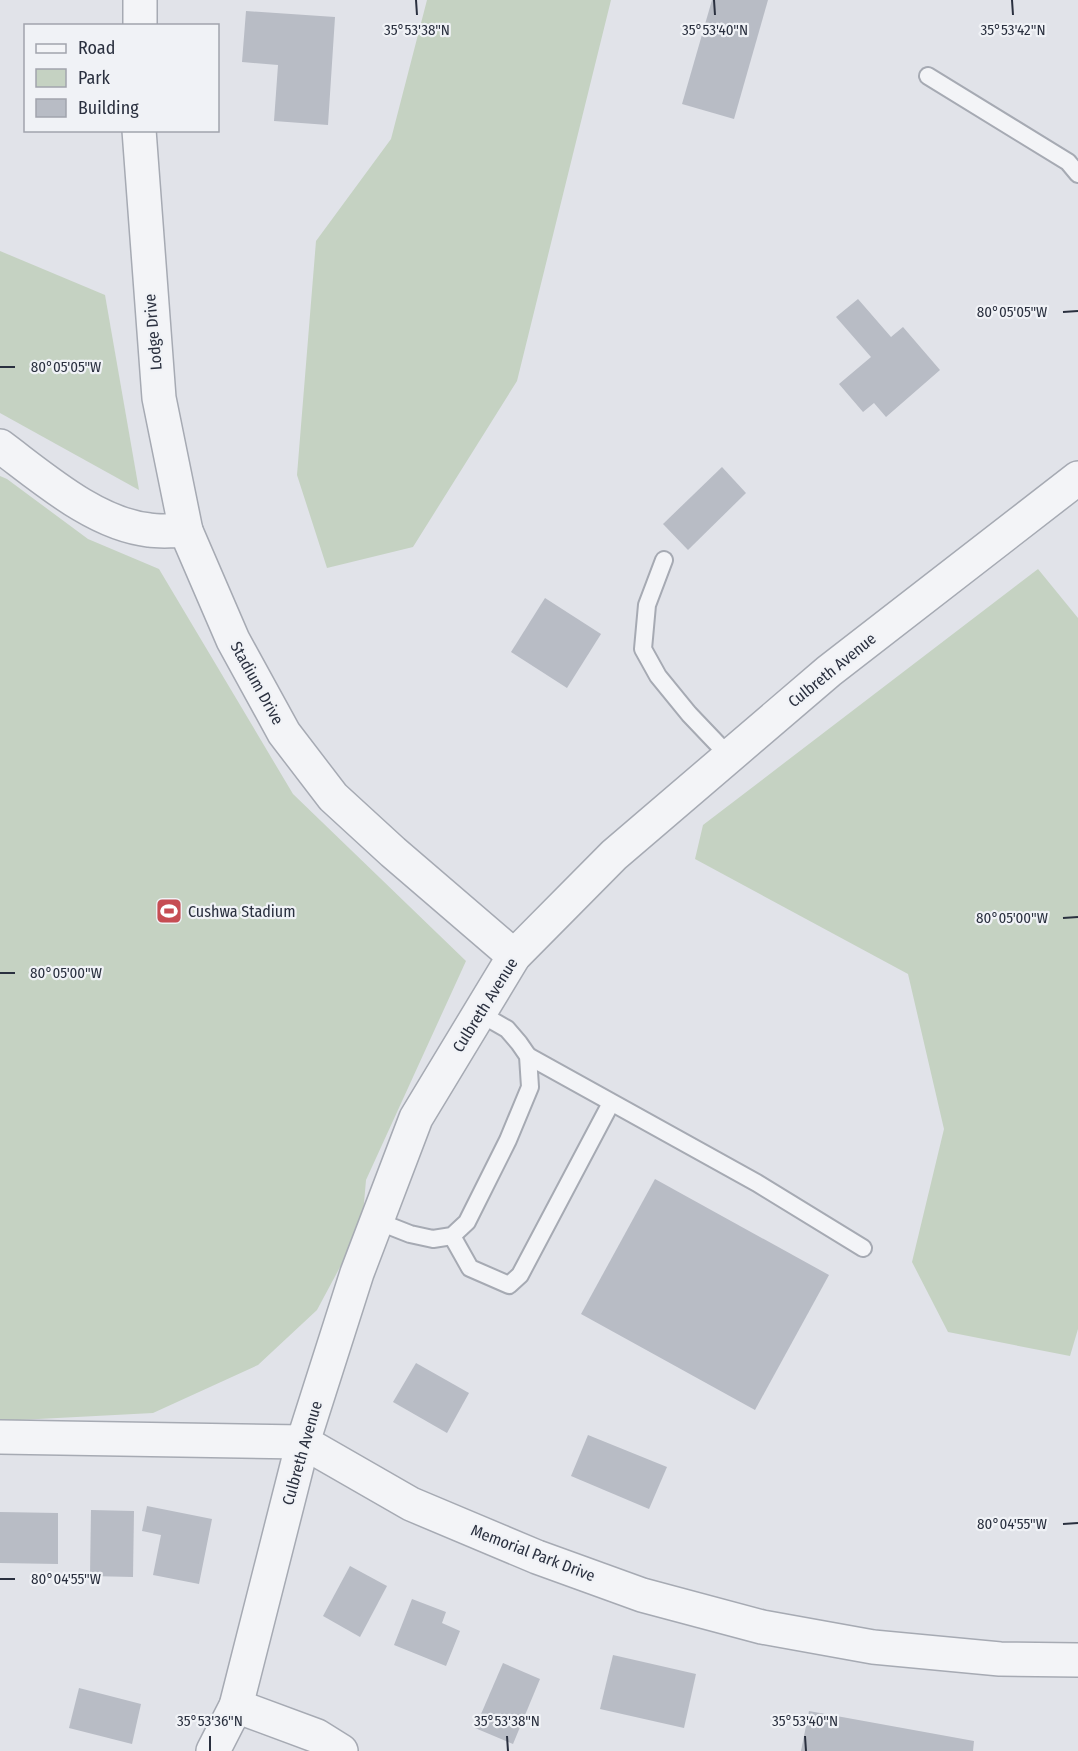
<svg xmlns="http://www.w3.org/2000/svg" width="1078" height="1751" viewBox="0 0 1078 1751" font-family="'Fira Sans Condensed',sans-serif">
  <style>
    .green { fill: #c5d2c2 }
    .building { fill: #b8bcc5 }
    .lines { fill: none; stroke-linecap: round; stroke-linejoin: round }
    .lane-casing { stroke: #a6aab3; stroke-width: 20 }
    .street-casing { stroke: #a6aab3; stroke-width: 36 }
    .lane { stroke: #f3f4f7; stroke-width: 16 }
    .street { stroke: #f3f4f7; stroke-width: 33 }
    .ticks { fill: none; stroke: #2a303f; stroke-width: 2 }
    .labels { text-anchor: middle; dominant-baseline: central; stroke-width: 4.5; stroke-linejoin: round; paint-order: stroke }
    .street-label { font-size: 16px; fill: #2a303f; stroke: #f0f2f6 }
    .poi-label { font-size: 16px; fill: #2a303f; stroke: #f0f2f6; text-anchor: start }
    .ticks-label { font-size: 15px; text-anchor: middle; fill: #2a303f; stroke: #f0f2f6; stroke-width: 4.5; stroke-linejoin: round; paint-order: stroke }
  </style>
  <rect width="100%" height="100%" fill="#e1e3e9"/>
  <g class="green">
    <polygon points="427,0 611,0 517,381 413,547 327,568 297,475 316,241 391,139"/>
    <polygon points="0,251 105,295 139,490 0,413"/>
    <polygon points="0,476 7,479 88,539 159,569 293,794 466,961 366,1180 362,1226 317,1310 258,1365 153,1413 0,1421"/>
    <polygon points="1038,569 1078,618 1078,1329 1070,1356 948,1332 912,1262 944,1129 908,974 695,859 703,825"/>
  </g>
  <g class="building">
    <polygon points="712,0 768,0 734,119 682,104"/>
    <polygon points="246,11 335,17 328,125 274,121 278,65 242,62"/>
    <polygon points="858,299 891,337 903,327 940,370 886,417 874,403 863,412 839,384 871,357 836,317"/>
    <polygon points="722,467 746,493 688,550 663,524"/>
    <polygon points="545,598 601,634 567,688 511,652"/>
    <polygon points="655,1179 829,1275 755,1410 581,1314"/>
    <polygon points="416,1363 469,1393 447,1433 393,1402"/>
    <polygon points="588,1435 667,1467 649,1509 571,1476"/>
    <polygon points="147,1506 212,1519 199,1584 153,1575 161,1535 142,1531"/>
    <polygon points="91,1510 134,1511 133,1577 90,1576"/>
    <polygon points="0,1512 58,1513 58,1564 0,1563"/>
    <polygon points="350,1566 387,1586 360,1637 323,1616"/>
    <polygon points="412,1599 446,1612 442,1623 460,1631 446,1666 394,1645"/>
    <polygon points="613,1655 696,1674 684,1728 600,1709"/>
    <polygon points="503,1663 540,1679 513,1744 475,1728"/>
    <polygon points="79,1688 141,1704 132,1744 69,1728"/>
    <polygon points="809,1711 974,1741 973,1751 801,1751"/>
  </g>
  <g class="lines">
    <defs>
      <g id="lane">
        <polyline points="928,76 1068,162 1078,174"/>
        <polyline points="664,560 647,605 643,649 658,676 689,714 729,756"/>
        <polyline points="528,1056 757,1183 863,1248"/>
        <polyline points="377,1221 410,1234 433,1239 452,1236 467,1222 508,1140 530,1087 528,1056 519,1043 507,1029 479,1013"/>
        <polyline points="452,1236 470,1268 509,1285 520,1275 611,1103"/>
      </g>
      <g id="street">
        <polyline points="140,26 140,0"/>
        <polyline points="139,130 159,398 186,531"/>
        <path d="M0,446c43,32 95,78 149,84 12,2 25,0 37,1l47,109 51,93 49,64 60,55 121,104"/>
        <polyline points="0,1437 303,1442 411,1504 537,1557 642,1595 762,1627 873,1647 1000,1659 1078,1660"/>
        <polyline points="236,1706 317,1736 341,1751"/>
        <polyline points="213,1751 236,1706 303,1442 357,1273 416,1118 514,956 614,855 829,671 1078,478"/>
      </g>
    </defs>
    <use href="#lane" class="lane-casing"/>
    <use href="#street" class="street-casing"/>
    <use href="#lane" class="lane"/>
    <use href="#street" class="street"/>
  </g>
  <path class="ticks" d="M416,0l1,15M714,0l1,15M1012,0l1,15M1063,312l15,-1M0,367h15M1063,918l15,-1M0,973h15M1063,1524l15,-1M0,1579h15M210,1736v15M507,1736l1,15M805,1736l1,15"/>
  <defs>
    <symbol id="stadium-square" viewBox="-11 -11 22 22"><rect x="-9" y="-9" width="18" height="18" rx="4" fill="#c64d53" stroke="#f0f2f6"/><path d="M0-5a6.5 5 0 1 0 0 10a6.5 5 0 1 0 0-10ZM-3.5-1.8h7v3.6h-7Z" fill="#fff"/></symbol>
  </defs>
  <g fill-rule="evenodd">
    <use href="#stadium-square" x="154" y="896" width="30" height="30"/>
  </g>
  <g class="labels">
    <g class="street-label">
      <text transform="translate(153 332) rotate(-95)">Lodge Drive</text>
      <text transform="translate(832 670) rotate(-39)">Culbreth Avenue</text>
      <text transform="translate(257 683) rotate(61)">Stadium Drive</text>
      <text transform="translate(485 1005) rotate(-58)">Culbreth Avenue</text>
      <text transform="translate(302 1453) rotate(-74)">Culbreth Avenue</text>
      <text transform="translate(533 1553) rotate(21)">Memorial Park Drive</text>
    </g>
    <g class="poi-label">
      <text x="188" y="911">Cushwa Stadium</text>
    </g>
  </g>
  <g class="ticks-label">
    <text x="417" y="35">35°53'38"N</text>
    <text x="715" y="35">35°53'40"N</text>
    <text x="1013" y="35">35°53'42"N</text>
    <text x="1012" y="317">80°05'05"W</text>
    <text x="66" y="372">80°05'05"W</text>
    <text x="1012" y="923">80°05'00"W</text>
    <text x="66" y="978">80°05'00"W</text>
    <text x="1012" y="1529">80°04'55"W</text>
    <text x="66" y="1584">80°04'55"W</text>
    <text x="210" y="1726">35°53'36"N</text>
    <text x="507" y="1726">35°53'38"N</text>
    <text x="805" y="1726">35°53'40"N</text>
  </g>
  <rect x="24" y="24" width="195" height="108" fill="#f0f2f6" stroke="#a1a4ad" stroke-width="1.5"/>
  <rect x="36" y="44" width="30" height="9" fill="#f3f4f7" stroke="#a1a4ad" stroke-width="1.5"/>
  <text x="78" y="54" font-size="18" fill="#2a303f">Road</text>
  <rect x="36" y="69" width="30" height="18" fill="#c5d2c2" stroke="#a1a4ad" stroke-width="1.5"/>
  <text x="78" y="84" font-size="18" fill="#2a303f">Park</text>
  <rect x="36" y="99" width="30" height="18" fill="#b8bcc5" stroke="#a1a4ad" stroke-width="1.5"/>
  <text x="78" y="114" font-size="18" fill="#2a303f">Building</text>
</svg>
